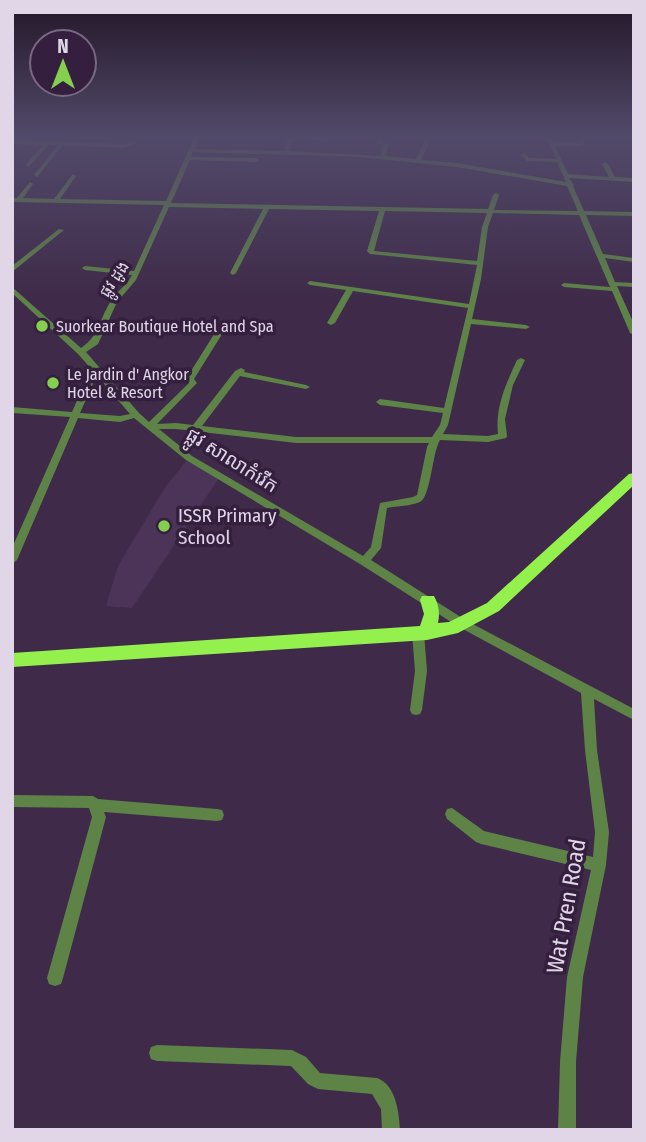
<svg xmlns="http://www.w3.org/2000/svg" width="646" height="1142" viewBox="0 0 646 1142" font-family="'Fira Sans Condensed','Noto Sans Khmer',sans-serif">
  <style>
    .built { fill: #4c3458 }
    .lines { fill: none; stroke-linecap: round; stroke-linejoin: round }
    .minor { fill: #5e8347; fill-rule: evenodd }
    .highway { fill: #94f04c; fill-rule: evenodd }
    .poi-dot { fill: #84cf4d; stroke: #34203e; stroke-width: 2.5 }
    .labels { text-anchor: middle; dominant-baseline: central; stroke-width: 7; stroke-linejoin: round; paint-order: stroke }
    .far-street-label { font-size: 16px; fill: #e1d5e8; stroke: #34203e }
    .far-poi-label { font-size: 16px; fill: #e1d5e8; stroke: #34203e; text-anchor: start }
    .street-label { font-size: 19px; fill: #e1d5e8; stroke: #34203e }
    .poi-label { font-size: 19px; fill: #e1d5e8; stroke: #34203e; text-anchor: start }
    .near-street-label { font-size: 23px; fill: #e1d5e8; stroke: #34203e }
  </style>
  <rect width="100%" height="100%" fill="#3f2a49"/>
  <polygon class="built" points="189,458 221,475 132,608 106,606 118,566 166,486"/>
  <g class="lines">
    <g class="minor">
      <path d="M194,138h5l-4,11 89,2 4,-12 12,-1 -8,3 -3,10 92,5 1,-11 -5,-2 2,-3 9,4 -2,12 30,3 10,-21h5l-10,22 36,3 109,19 -9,-20 -30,-1 -6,-6 3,-2 5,5 27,1 -9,-21h5l1,4h25l3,-3 3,2v3l-3,2h-26l13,28 41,3 -7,-13 3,-2 3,2 7,13 19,1v4l-65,-4 5,7 -1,1 11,25 50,1v4l-48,-1 17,39 31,4v4l-29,-4 10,24 19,1v4l-17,-1 17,38v11l-4,-2 -18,-42 -48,-4 -3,-2 3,-2 46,4 -31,-72 -86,-2 -5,14 -7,52 -9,40 54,6 4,2 -4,2 -55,-5 -23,101 -5,9 45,2 10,-2c-3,-27 8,-50 19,-74l4,-2 4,2 -12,25 -8,34 2,17 -1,2 -18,4 -48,-2c-8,13 -9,56 -20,62 -9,4 -23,4 -33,6l-6,40 -10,12 96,61 167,88v11l-40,-21 3,51 12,82 -3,33 -23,112 -7,85v68h-18l2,-68 7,-85 24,-107 -110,-26 -5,-2 -29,-23 -2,-5 2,-5 5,-1 32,23 109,26 2,-25 -10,-82 -4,-57 -122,-66 -99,-63 -174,-104 -52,-42 -14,4 -42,-4 -61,142 -5,4v-16l58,-131 -58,-4v-6l60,5 15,-34 7,-6 -16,-18 -66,-61v-6l69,61c19,-13 18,-29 30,-47 6,-10 16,-16 21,-26l-47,-5 -3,-2 3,-2 49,5 30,-66 -152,-3v-4h5l13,-16 3,2 -10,14 31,1 19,-25 3,2 -16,23 106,2zM193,152l166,5 98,10 110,19 11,25 -84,-1 5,-15 -3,-2 -3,2 -5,14 -317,-6 19,-43 66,2 3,-2 -3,-2 -65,-1zM169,207l94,2 -33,64 3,2 3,-2 33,-64 110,2 -12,40 3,3 107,11 -8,39 -159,-23 -3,2 3,2 36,5 -19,33 4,2 4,-2 18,-32 115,17 -24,100 -64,-9 -4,3 4,3 63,8 -3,12 -8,12h-136l-94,-11 38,-50 66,13 4,-2 -4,-2 -62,-13 1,-2 -4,-2 -6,3 -42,54 -17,-2 -19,1 40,-41 -3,-4 30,-48 -4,-2 -4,2 -30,48 3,4 -40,39 -10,-9 -53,-61 12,-8 19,-42 19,-22zM385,211l102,2 -5,14 -5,34 -103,-10zM98,377l32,37 -10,2 -40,-3 15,-34zM159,429h17l120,14h133l-2,4 -10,48 -4,2 -33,6 -9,44 -8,9 -171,-100z"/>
      <polygon points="310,138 324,138 325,139 322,141"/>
      <polygon points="12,140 123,144 134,141 137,143 123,148 63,145 37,177 34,175 58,145 49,145 28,167 26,164 44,145 12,144"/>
      <polygon points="59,229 64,230 12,272 12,266"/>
      <polygon points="418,629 422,630 424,633 427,671 422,710 420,714 416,715 412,714 410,710 415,671 412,633 414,630"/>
      <polygon points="12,795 93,796 98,799 217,809 222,810 224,815 222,820 217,821 104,812 106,817 63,978 61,984 55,986 49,984 47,978 92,817 89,808 12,807"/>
      <path d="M157,1045l135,5 14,7 14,16 57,5c19,7 22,34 23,52h-18l-1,-21 -9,-15 -54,-5 -10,-5 -17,-18 -134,-5 -6,-2 -2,-6 2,-6z"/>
    </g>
    <path class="highway" d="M634,473v12l-135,126 -41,22 -31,7 -415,27v-14l408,-27 4,-12 -4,-14 2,-4h12c5,9 6,17 4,27l11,-1 38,-19 142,-129z"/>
  </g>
  <linearGradient id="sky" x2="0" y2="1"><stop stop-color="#231728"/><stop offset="0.46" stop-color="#524a6a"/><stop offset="1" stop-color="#524a6a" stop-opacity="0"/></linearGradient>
  <rect width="646" height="298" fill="url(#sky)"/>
  <g class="poi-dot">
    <circle cx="42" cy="326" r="7"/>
    <circle cx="53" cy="383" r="7"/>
    <circle cx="164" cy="526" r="7"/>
  </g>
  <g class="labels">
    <g class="far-street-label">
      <text transform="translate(114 279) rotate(-56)">ផ្លូវ ដូង</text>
    </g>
    <g class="far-poi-label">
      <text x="56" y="326">Suorkear Boutique Hotel and Spa</text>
      <text x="67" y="374">Le Jardin d' Angkor<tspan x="67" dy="18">Hotel &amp; Resort</tspan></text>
    </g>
    <g class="street-label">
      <text transform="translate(232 460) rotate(32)">ផ្លូវ សាលាកំរើក</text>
    </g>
    <g class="poi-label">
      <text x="178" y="515">ISSR Primary<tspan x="178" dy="22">School</tspan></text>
    </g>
    <g class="near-street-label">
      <text transform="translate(566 906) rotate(-80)">Wat Pren Road</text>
    </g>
  </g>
  <rect width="646" height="1142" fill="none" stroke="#e1d5e8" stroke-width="28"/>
  <g transform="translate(63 63)"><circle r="33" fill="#34203e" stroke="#796882" stroke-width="2"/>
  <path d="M0-5L12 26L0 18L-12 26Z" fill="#84cf4d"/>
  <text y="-10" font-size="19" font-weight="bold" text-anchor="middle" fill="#e1d5e8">N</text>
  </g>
</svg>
